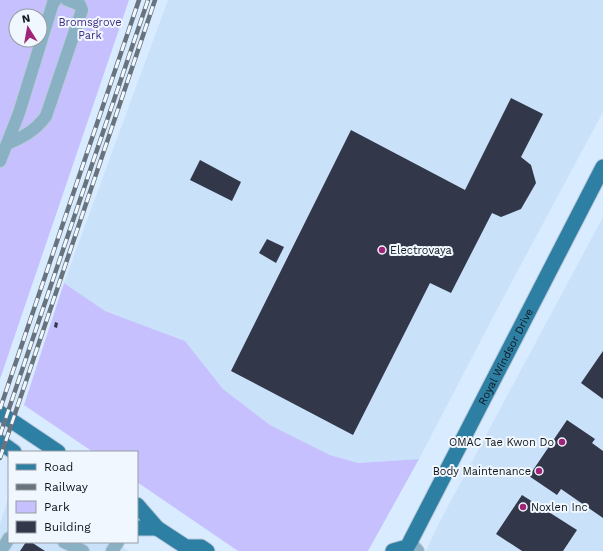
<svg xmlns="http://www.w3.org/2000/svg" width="603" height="551" viewBox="0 0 603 551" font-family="'Work Sans',sans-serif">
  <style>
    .built { fill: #cae1fa }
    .green { fill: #c6c1fe; fill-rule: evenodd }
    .building { fill: #32384a }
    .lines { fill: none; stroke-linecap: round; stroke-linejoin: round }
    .minor-casing { stroke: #b9c9da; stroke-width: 14 }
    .major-casing { stroke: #b9c9da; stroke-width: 17 }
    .minor { stroke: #8ab0c4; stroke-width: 12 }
    .major { stroke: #2d7fa3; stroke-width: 15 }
    .rail-casing { stroke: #68737e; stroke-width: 4.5 }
    .rail { stroke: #f0f7fe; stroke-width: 3; stroke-dasharray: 9; stroke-linecap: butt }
    .poi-dot { fill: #a02377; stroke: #f0f7fe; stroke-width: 1.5 }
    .labels { text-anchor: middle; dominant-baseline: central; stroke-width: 4; stroke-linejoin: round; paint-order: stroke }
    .park-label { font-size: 11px; fill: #412d87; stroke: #f0f7fe }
    .poi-label { font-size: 11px; fill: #11171d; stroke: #f0f7fe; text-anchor: start }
    .street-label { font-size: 11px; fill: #11171d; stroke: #f0f7fe }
  </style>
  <rect width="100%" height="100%" fill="#d9ebfe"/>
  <g class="built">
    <polygon points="168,0 603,0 603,112 502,300 419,459 358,463 330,455 270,425 223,389 185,341 105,311 64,283"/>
    <polygon points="603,217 603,551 426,551 439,523"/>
    <polygon points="9,496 9,542 114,542 129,551 0,551 0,524"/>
  </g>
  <g class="green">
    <path d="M0,0h129l-129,379zM16,16h24v24h-24z"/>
    <polygon points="64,283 105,311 185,341 223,389 270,425 330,455 358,463 419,459 368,551 238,551 137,482 137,452 93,452 24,405"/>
  </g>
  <g class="building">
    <polygon points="511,98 543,114 521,157 531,165 536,183 521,209 501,217 492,213 451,293 430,283 353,435 231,371 351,130 465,190"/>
    <polygon points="200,160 241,182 232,201 190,180"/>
    <polygon points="267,239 284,247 276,263 259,253"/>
    <polygon points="55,322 58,323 57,328 54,327"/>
    <polygon points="603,351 603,399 581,383"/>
    <polygon points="567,420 595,439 592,443 603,451 603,518 561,489 557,495 529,476"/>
    <polygon points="522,495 577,530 563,551 522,551 496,534"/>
    <polygon points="26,542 31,542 45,551 20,551"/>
  </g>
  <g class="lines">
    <defs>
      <g id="minor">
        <path d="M7,144c16,-7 28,-13 39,-28l36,-106 -2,-5 -13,-5"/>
        <polyline points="0,161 19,113 53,3 56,0"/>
        <polyline points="64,542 83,551"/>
        <polyline points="410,542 418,551"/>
        <polyline points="1,551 9,538"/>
        <polyline points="112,551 118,542"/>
      </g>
      <g id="major">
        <polyline points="0,413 58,452"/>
        <polyline points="0,442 14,452"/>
        <polyline points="137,505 157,528 186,547 201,547 207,551"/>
        <polyline points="137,528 157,528"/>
        <path id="s1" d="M393,551l14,-4 3,-5 193,-375"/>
      </g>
    </defs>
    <use href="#minor" class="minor-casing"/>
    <use href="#major" class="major-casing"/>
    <use href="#minor" class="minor"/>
    <use href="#major" class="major"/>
    <defs>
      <g id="rail">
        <polyline points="0,409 139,0"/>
        <polyline points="0,435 148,0"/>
        <polyline points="0,458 155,0"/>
      </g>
    </defs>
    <use href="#rail" class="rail-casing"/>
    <use href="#rail" class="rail"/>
  </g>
  <g class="poi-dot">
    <circle cx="382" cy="250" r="4"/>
    <circle cx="562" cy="442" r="4"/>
    <circle cx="539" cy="471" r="4"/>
    <circle cx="523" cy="507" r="4"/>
  </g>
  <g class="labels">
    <g class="park-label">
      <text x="90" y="22">Bromsgrove<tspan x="90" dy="13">Park</tspan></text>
    </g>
    <g class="poi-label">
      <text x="390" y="250">Electrovaya</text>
      <text x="554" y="442" text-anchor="end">OMAC Tae Kwon Do</text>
      <text x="531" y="471" text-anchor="end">Body Maintenance</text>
      <text x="531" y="507">Noxlen Inc</text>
    </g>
    <g class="street-label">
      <text stroke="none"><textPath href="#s1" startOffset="229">Royal Windsor Drive</textPath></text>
    </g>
  </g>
  <rect x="8" y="451" width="130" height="92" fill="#f0f7fe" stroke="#979da4"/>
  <rect x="16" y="464" width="20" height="6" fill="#2d7fa3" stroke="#979da4"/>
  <text x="44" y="471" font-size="12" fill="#11171d">Road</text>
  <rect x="16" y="484" width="20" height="6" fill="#68737e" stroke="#979da4"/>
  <text x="44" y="491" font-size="12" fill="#11171d">Railway</text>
  <rect x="16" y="501" width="20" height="12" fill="#c6c1fe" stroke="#979da4"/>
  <text x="44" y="511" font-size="12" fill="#11171d">Park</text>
  <rect x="16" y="521" width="20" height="12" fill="#32384a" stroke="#979da4"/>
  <text x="44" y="531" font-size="12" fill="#11171d">Building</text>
  <g transform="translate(28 28) rotate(349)"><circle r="19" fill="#f0f7fe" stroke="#979da4"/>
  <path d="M0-3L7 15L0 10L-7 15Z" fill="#a02377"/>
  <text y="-6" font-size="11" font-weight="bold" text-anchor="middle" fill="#11171d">N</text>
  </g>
</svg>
